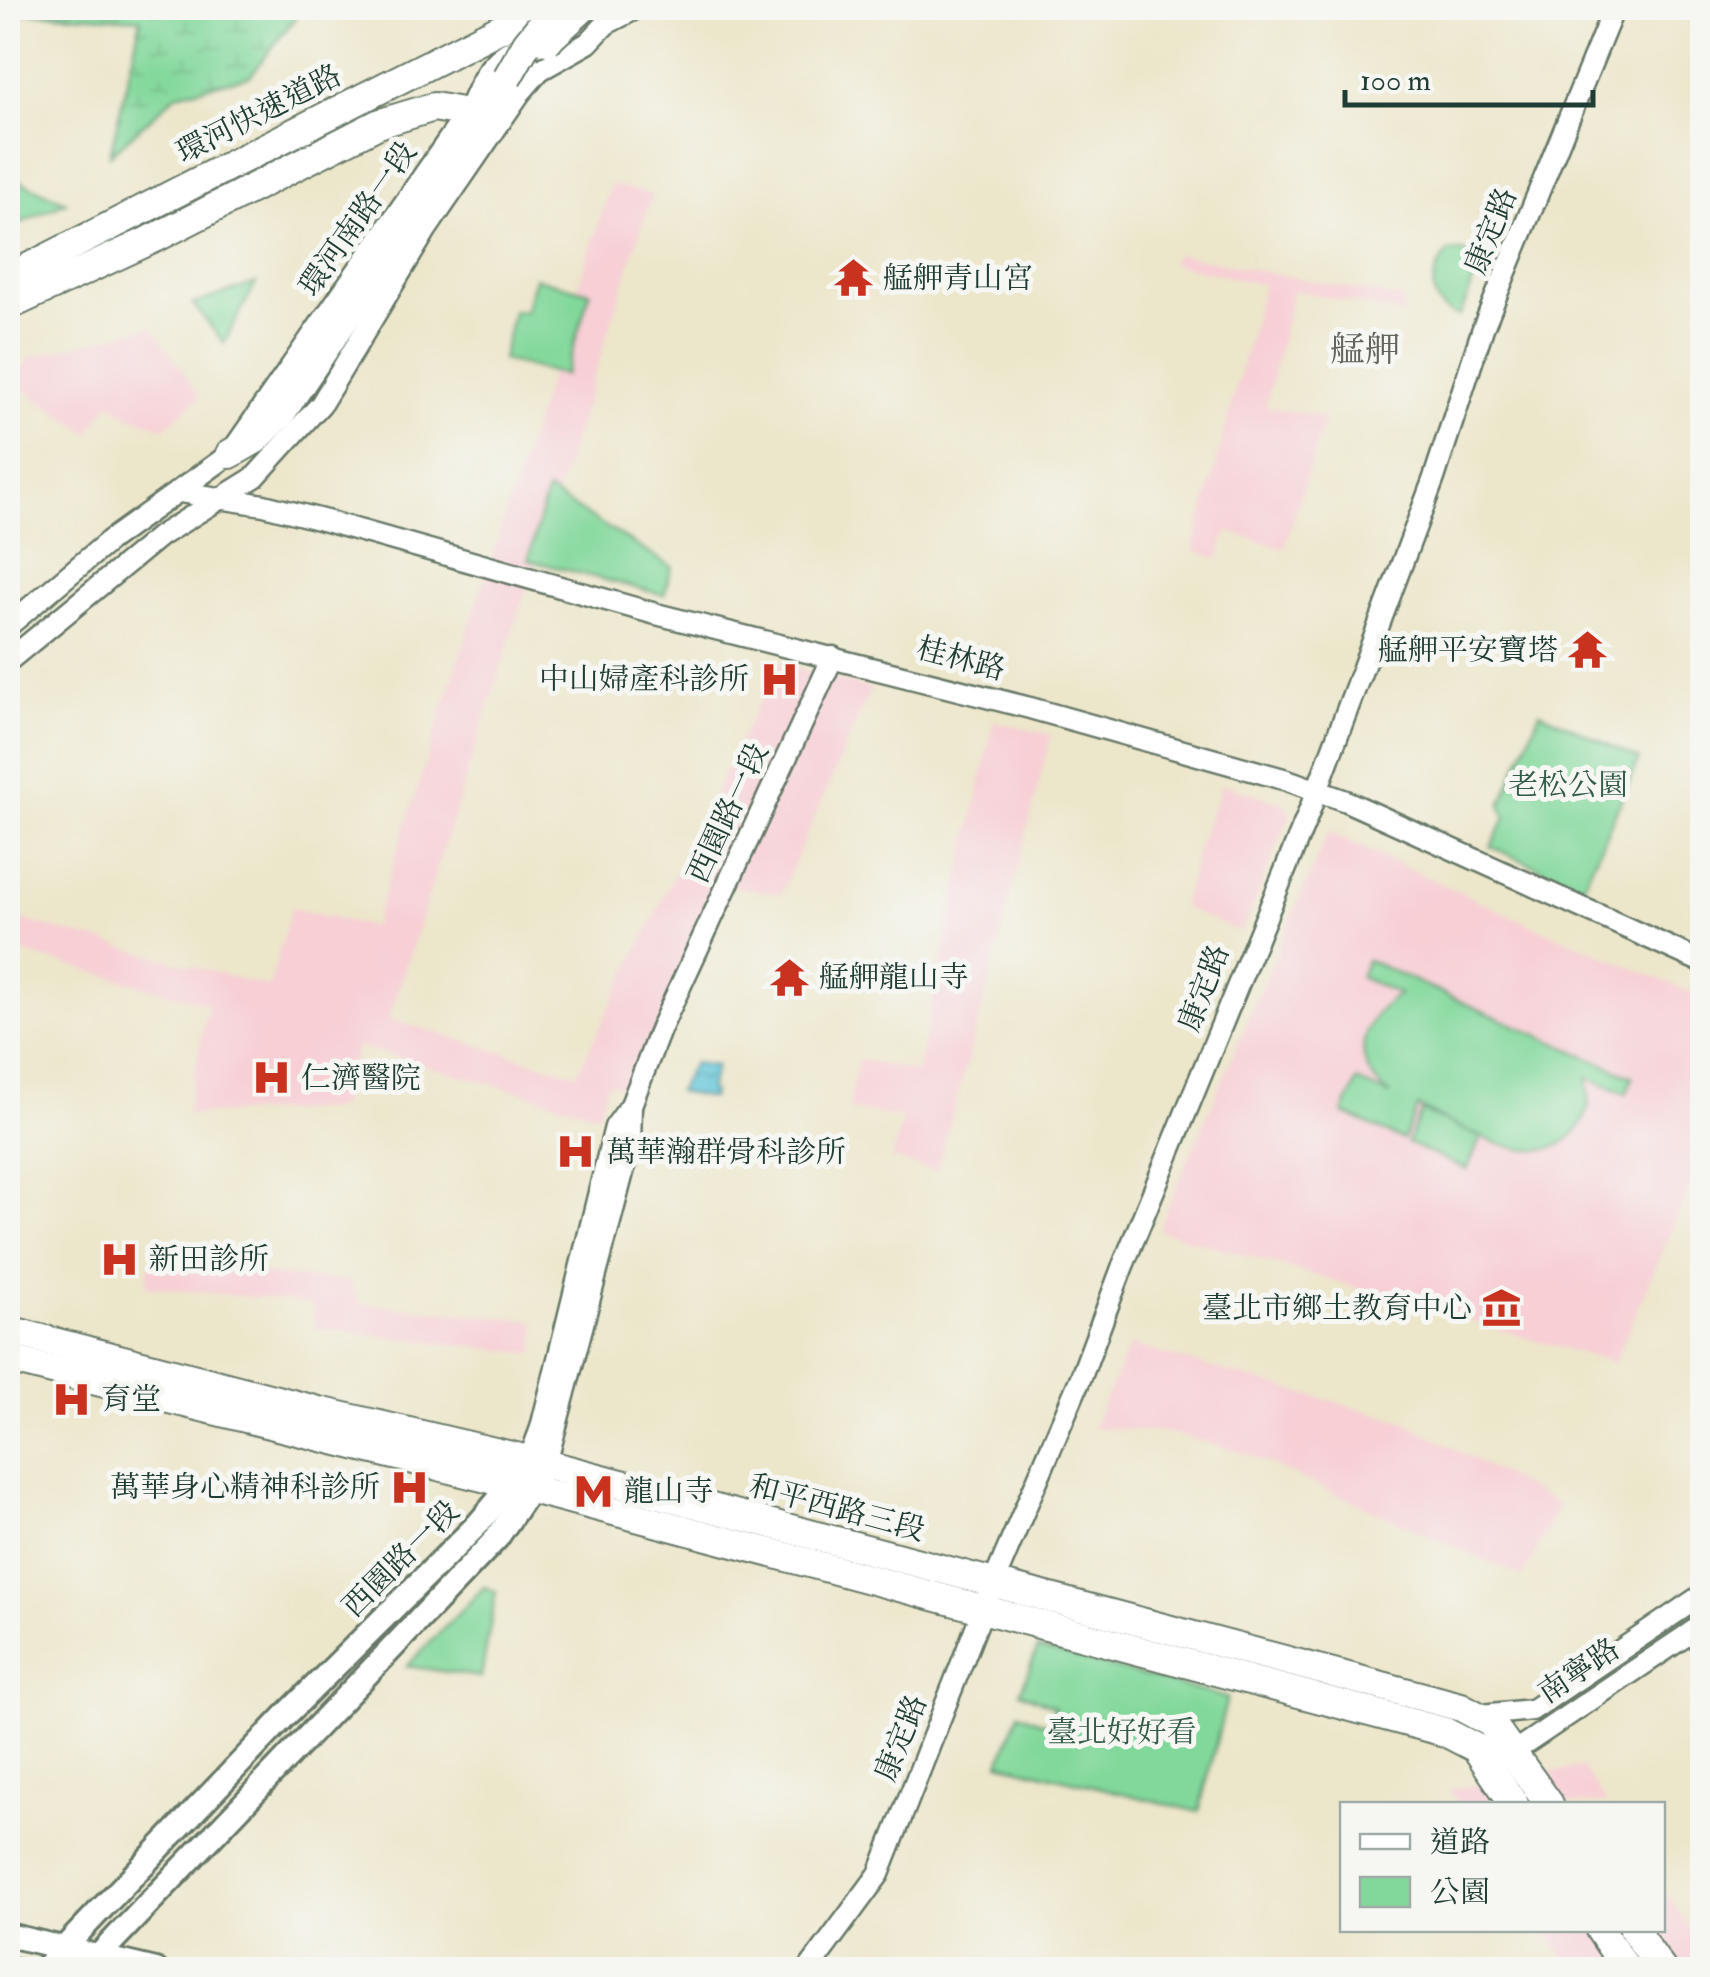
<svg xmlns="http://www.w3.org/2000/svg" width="1710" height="1977" viewBox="0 0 1710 1977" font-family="'IM FELL Double Pica','Noto Serif TC',serif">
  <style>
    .built { fill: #f7cfd5 }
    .green { fill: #82d89b; stroke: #508a68; stroke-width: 2.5 }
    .wetland { fill: url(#wetland-marsh); stroke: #508a68; stroke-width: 2.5 }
    .water { fill: url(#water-ripples); stroke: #3d8086; stroke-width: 2.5 }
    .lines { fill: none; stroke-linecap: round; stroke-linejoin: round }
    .tertiary-casing { stroke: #677868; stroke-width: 25 }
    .secondary-casing { stroke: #677868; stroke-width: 28 }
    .primary-casing { stroke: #677868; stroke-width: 32 }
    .trunk-casing { stroke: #677868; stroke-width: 32 }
    .tertiary { stroke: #fff; stroke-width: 20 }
    .secondary { stroke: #fff; stroke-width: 22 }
    .primary { stroke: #fff; stroke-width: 28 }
    .trunk { stroke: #fff; stroke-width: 28 }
    .trunk-bridge-casing { stroke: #677868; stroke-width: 32; stroke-linecap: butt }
    .trunk-bridge { stroke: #fff; stroke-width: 28 }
    .labels { text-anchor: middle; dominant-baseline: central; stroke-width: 10; stroke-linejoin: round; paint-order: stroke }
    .street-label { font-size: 30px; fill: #1f3d34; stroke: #f6f6f2 }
    .poi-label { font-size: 30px; fill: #1f3d34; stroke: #f6f6f2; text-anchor: start }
    .park-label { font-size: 30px; fill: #335c49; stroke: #f6f6f2 }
    .quarter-label { font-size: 35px; fill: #64655e; stroke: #f6f6f2 }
  </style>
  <defs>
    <pattern id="wetland-marsh" width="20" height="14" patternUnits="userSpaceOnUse" patternTransform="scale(2.5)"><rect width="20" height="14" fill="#82d89b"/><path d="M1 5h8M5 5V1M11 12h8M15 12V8" fill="none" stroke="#70ba86"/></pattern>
    <pattern id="water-ripples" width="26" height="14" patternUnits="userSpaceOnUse" patternTransform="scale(2.5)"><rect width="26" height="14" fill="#5bc3d8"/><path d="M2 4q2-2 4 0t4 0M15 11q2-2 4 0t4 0" fill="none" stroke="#4ba0b0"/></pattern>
  </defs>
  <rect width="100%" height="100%" fill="#f6f6f2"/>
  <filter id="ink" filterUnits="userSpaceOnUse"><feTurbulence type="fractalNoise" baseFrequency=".01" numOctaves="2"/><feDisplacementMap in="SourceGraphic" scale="20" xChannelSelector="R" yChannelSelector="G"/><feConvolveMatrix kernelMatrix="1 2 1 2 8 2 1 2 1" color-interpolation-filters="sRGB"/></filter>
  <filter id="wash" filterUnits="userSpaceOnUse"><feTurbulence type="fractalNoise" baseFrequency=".0048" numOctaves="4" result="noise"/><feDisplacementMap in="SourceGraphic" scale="40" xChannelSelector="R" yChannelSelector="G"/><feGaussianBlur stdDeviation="2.25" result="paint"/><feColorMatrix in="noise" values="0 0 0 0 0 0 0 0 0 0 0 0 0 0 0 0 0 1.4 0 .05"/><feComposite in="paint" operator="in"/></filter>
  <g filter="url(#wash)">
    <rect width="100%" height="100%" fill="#ece6ca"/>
    <g class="built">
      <polygon points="611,184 652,195 389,1019 577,1074 778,663 871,689 781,894 725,885 628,1088 608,1083 598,1114 357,1046 339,1109 186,1115 208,1004 8,948 8,916 269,987 291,908 373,927"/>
      <polygon points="1176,254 1403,299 1404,314 1293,290 1266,406 1325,418 1284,549 1227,531 1219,559 1193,551 1263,285 1171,263"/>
      <polygon points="152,326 200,397 164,428 128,415 110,403 89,433 14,383 29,358"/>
      <polygon points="994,721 1051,735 984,1003 936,1172 892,1159 903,1118 848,1110 858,1059 917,1072"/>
      <polygon points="1222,784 1282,802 1291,814 1241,933 1182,907 1199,843"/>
      <polygon points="1328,832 1532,925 1702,997 1702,1160 1614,1363 1158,1230"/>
      <polygon points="149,1265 350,1281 360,1303 536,1321 535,1354 315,1328 311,1304 146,1286"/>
      <polygon points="1130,1345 1403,1421 1559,1505 1523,1577 1244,1453 1170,1433 1092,1427"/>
      <polygon points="1582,1767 1607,1804 1458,1804 1448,1789"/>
      <polygon points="1663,1888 1702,1947 1702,1969 1572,1969 1544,1930 1662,1930"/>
    </g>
    <g class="green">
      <polygon points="8,176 66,202 8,229"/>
      <path d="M1448,252h16l18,8 -22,56c-35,-8 -31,-42 -12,-64z"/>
      <polygon points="535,278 590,292 565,375 502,360 513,311 525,311"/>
      <polygon points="256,283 224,343 193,304"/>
      <polygon points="547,491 672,567 664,595 528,560"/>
      <polygon points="1540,712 1639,759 1583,886 1491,847 1506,818 1501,805"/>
      <path d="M1367,960l266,117 -7,17 -39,-17c4,21 3,41 -13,57 -40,42 -113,-8 -156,-27l-15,33 -60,-27 14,-32 34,14c-43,-31 -32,-75 8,-101l-39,-17z"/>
      <polygon points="1422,1111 1481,1137 1467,1170 1407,1143"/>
      <polygon points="484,1587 496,1592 481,1677 407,1666"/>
      <polygon points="1038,1648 1227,1698 1199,1812 1000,1763 1019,1713 1048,1725 1055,1707 1020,1692"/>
    </g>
    <polygon class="wetland" points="8,8 303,8 250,76 177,94 110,155 141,19 8,11"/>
    <polygon class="water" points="693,1063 716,1066 709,1091 713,1092 711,1098 677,1092"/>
  </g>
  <g filter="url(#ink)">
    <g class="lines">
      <defs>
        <g id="tertiary">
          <polyline points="180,492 264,505 326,521 656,614 1030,708 1287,780 1346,801 1702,962"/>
          <path d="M8,626l101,-85 121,-87 237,-341c18,-40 22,-57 65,-72"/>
          <polyline points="8,661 160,536 255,477 321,404 426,230 520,93 540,70 588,43 606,24 637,8"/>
          <polyline points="529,1460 541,1428 615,1127 631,1105 660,1030 833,657"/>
          <polyline points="546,1464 630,1146 631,1105"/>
          <polyline points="1477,1718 1481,1715 1532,1710 1702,1595"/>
          <polyline points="1503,1759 1702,1625"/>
          <polyline points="808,1970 879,1874 993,1584 1081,1377 1122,1268 1307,817 1434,478 1483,328 1614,8"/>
        </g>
        <g id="secondary">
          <polyline points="8,1935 156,1970"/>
          <polyline points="8,1968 15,1970"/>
          <polyline points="43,1970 286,1715 478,1524 519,1475"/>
          <polyline points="85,1970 497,1538 539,1476"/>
        </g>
        <g id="primary">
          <polyline points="8,1330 319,1411 546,1464 1461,1707 1491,1723 1549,1804"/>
          <polyline points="8,1359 531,1489 1445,1732 1476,1748 1514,1804"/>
          <polyline points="1600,1930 1627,1970"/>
          <polyline points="1634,1930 1662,1970"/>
        </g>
        <g id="trunk">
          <polyline points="8,278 540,8"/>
          <polyline points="8,306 157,237 378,124 434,107 467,113"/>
          <polyline points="230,454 256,439 281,413 507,78 524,62"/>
        </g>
      </defs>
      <use href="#tertiary" class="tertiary-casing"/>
      <use href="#secondary" class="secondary-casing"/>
      <use href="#primary" class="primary-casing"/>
      <use href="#trunk" class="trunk-casing"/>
      <use href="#tertiary" class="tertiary"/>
      <use href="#secondary" class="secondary"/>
      <use href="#primary" class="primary"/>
      <use href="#trunk" class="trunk"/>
      <defs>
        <g id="trunk-bridge">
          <polyline points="547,41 583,8"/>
          <polyline points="507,78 527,43 555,8"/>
        </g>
      </defs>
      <use href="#trunk-bridge" class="trunk-bridge-casing"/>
      <use href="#trunk-bridge" class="trunk-bridge"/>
    </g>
  </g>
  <defs>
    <symbol id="temple-bare" viewBox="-9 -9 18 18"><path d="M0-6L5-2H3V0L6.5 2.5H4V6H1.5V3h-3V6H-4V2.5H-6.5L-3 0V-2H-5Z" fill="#c8321e" stroke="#f6f6f2" stroke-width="2.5" paint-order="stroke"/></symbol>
    <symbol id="hospital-bare" viewBox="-9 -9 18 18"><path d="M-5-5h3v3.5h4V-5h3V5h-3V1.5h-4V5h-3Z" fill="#c8321e" stroke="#f6f6f2" stroke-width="2.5" paint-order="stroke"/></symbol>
    <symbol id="museum-bare" viewBox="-9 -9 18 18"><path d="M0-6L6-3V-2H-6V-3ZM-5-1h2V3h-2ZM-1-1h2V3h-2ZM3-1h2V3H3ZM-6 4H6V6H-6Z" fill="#c8321e" stroke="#f6f6f2" stroke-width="2.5" paint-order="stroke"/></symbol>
    <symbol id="metro-bare" viewBox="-9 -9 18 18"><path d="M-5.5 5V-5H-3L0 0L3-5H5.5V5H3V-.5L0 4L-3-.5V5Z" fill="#c8321e" stroke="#f6f6f2" stroke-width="2.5" paint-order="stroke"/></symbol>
  </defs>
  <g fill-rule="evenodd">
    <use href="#temple-bare" x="826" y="250" width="55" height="55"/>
    <use href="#temple-bare" x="1560" y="622" width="55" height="55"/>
    <use href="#hospital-bare" x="752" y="652" width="55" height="55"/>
    <use href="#temple-bare" x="762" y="950" width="55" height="55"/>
    <use href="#hospital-bare" x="244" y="1050" width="55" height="55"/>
    <use href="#hospital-bare" x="548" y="1124" width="55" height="55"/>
    <use href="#hospital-bare" x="92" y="1232" width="55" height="55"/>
    <use href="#museum-bare" x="1474" y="1280" width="55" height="55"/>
    <use href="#hospital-bare" x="44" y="1372" width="55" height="55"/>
    <use href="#hospital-bare" x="382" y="1460" width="55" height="55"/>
    <use href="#metro-bare" x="566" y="1464" width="55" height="55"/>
  </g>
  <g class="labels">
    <g class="street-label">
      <text transform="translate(259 114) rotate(-27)">環河快速道路</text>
      <text transform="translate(358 219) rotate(-55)">環河南路一段</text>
      <text transform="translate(1491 231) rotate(-68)">康定路</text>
      <text transform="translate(961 659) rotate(15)">桂林路</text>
      <text transform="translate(728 813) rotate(-65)">西園路一段</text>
      <text transform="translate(1204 988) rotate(-69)">康定路</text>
      <text transform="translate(837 1508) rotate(15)">和平西路三段</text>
      <text transform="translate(401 1559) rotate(-45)">西園路一段</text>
      <text transform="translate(1579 1671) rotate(-34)">南寧路</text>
      <text transform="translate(901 1738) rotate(-68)">康定路</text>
    </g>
    <g class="poi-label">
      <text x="883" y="278">艋舺青山宮</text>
      <text x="1558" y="650" text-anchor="end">艋舺平安寶塔</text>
      <text x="749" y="679" text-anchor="end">中山婦產科診所</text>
      <text x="819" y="977">艋舺龍山寺</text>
      <text x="301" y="1078">仁濟醫院</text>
      <text x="606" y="1152">萬華瀚群骨科診所</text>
      <text x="149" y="1259">新田診所</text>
      <text x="1472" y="1308" text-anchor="end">臺北市鄉土教育中心</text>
      <text x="101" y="1399">育堂</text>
      <text x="380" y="1487" text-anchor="end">萬華身心精神科診所</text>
      <text x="624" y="1491">龍山寺</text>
    </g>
    <g class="park-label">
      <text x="1568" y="785">老松公園</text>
      <text x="1122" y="1732">臺北好好看</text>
    </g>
    <g class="quarter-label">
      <text x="1365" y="350">艋舺</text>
    </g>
  </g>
  <rect width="1710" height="1977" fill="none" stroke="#f6f6f2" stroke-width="40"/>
  <rect x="1340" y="1802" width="325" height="130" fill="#f6f6f2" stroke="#a0aca6" stroke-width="2.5"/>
  <rect x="1360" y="1834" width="50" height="15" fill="#ffffff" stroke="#a0aca6" stroke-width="2.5"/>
  <text x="1430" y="1852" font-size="30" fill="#1f3d34">道路</text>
  <rect x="1360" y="1877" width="50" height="30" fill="#82d89b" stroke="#a0aca6" stroke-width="2.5"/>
  <text x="1430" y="1902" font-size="30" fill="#1f3d34">公園</text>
  <path d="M1345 90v15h248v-15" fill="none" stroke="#1f3d34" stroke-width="5"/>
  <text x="1360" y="90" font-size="30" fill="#1f3d34" stroke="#f6f6f2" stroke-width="8" paint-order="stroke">100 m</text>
</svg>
